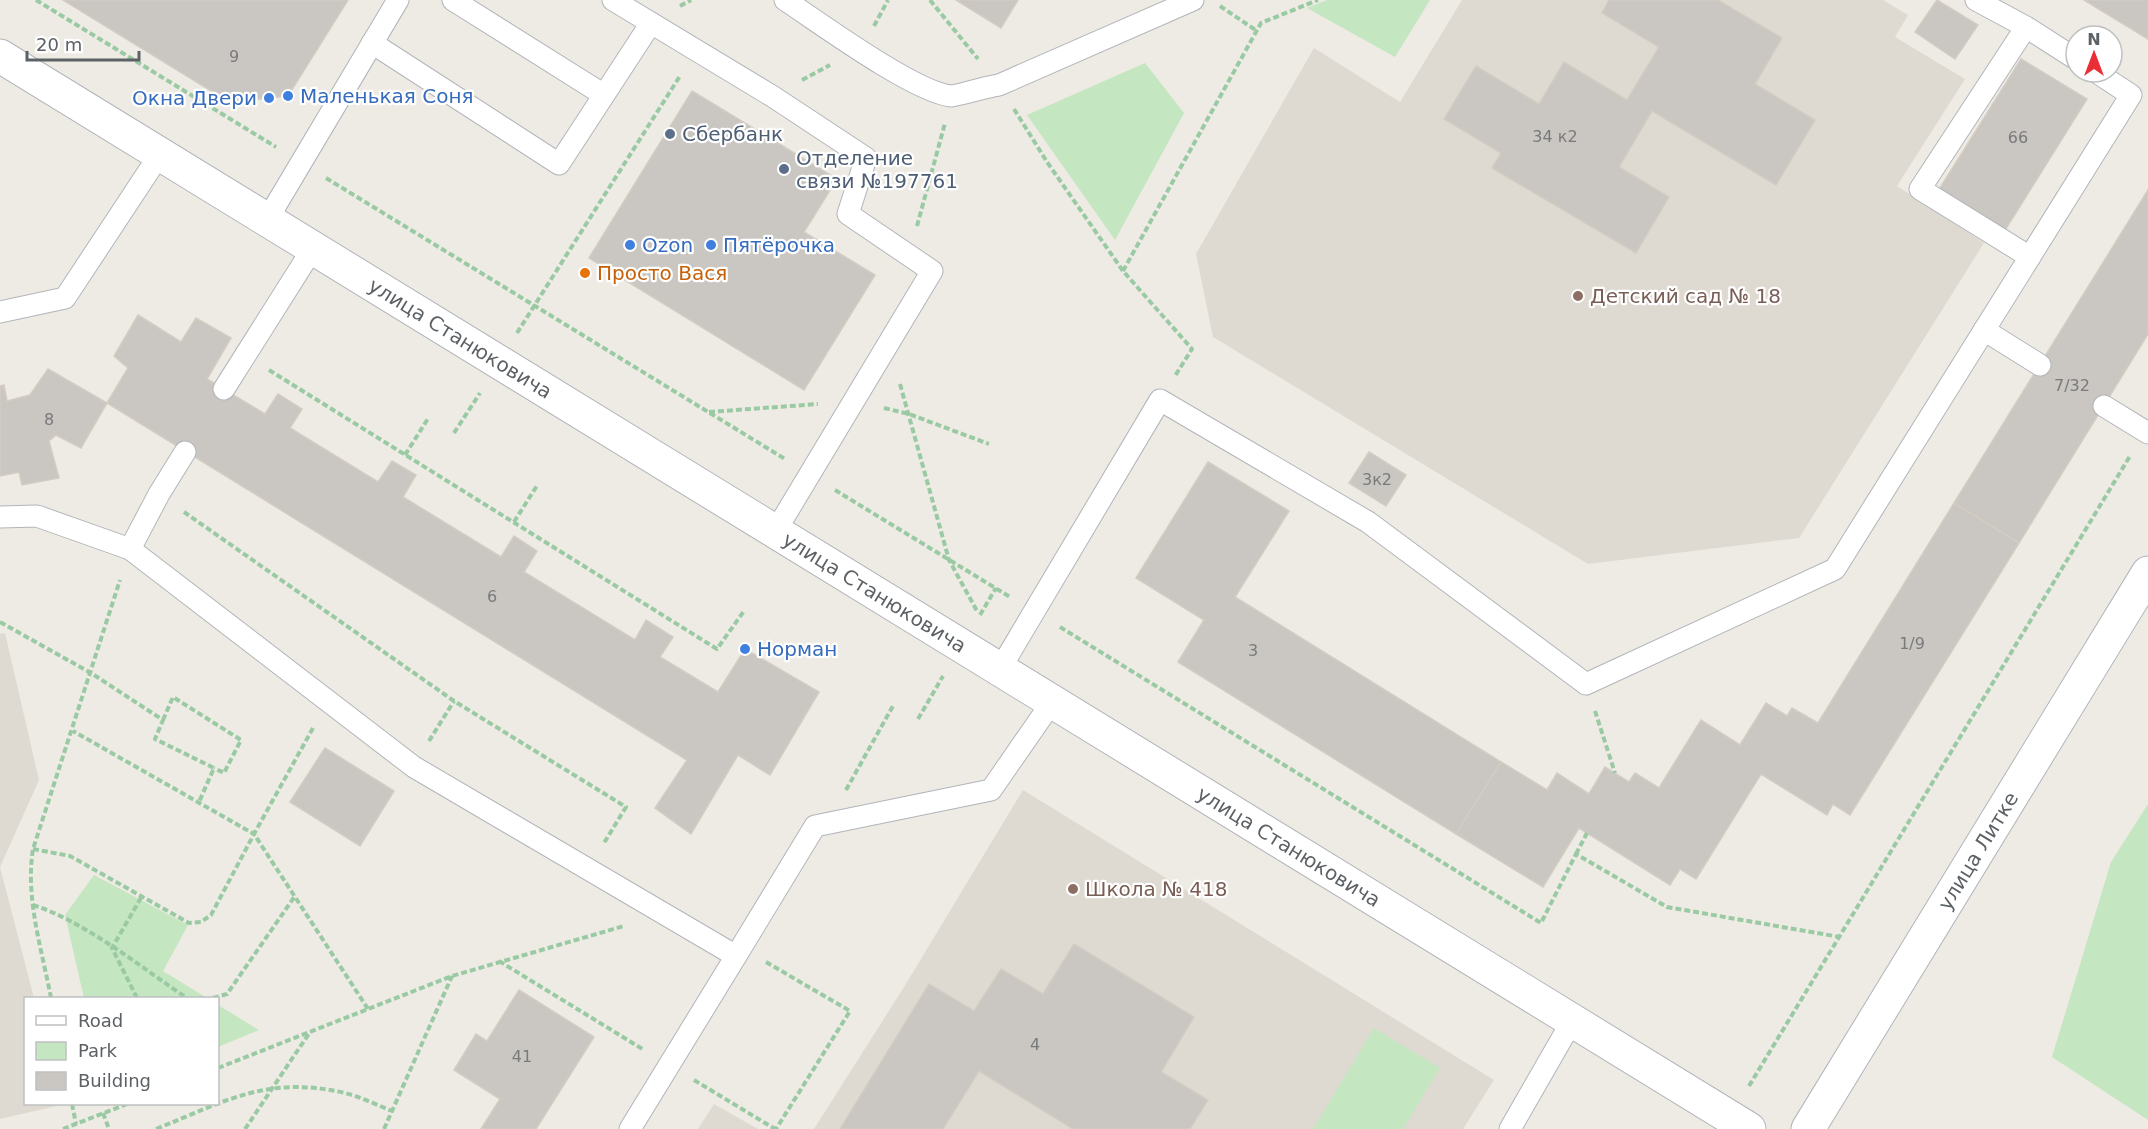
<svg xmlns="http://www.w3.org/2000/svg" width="2148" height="1129" viewBox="0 0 2148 1129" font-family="'DejaVu Sans',sans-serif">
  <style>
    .education { fill: #dedad2 }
    .green { fill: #c4e6c0 }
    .building { fill: #cac6c1; stroke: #d3ccc2; stroke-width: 1.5 }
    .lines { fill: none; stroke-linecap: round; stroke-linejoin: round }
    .lane-casing { stroke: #b1b5b9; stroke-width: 23 }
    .street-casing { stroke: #b1b5b9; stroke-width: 35 }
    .path { stroke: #9acaa3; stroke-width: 4; stroke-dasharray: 6 3; stroke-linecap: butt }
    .lane { stroke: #fff; stroke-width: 21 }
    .street { stroke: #fff; stroke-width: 33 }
    .shop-dot { fill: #3f7fe0; stroke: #fff; stroke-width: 2 }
    .service-dot { fill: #5c6f8a; stroke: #fff; stroke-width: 2 }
    .food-dot { fill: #e8710a; stroke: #fff; stroke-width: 2 }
    .education-dot { fill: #8d6e63; stroke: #fff; stroke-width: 2 }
    .labels { text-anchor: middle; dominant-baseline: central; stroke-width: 4.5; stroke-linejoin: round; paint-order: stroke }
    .number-label { font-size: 16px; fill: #787a7c }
    .shop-label { font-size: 20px; fill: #366cbe; stroke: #fff; text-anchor: start }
    .service-label { font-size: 20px; fill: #4e5e75; stroke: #fff; text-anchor: start }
    .food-label { font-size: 20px; fill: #c56008; stroke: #fff; text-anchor: start }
    .education-label { font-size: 20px; fill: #785e54; stroke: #fff; text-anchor: start }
    .street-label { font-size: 20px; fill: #5c6165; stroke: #fff }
  </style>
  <rect width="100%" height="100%" fill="#eeebe4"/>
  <g class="education">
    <polygon points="1462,0 1883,0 1908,15 1895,37 1965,79 1897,186 1984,243 1799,538 1588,564 1213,337 1196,254 1314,48 1400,102"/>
    <polygon points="5,633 39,780 0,867 34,998 26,998 26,1104 61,1105 0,1119 0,634"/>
    <polygon points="1023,790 1494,1080 1463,1129 814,1129 904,987"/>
    <polygon points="714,1104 758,1129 698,1129"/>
  </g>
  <g class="green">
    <polygon points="1327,0 1430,0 1395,57 1307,8"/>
    <polygon points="1145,63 1184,113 1115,240 1027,115"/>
    <polygon points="2148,804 2148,1120 2052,1057 2111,862"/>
    <polygon points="94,875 188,925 163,971 207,998 84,998 65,915"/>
    <polygon points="218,1005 259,1030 218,1047"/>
    <polygon points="1374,1028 1440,1068 1403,1129 1313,1129"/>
  </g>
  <g class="building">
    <polygon points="63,0 348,0 288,96 229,102"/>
    <polygon points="956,0 1018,0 1001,28"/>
    <polygon points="1609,0 1718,0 1782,38 1755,84 1815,120 1776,185 1652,111 1619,167 1669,197 1636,253 1492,168 1501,153 1444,119 1476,66 1539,104 1564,62 1627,100 1659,47 1602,13"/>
    <polygon points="1937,0 1978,25 1955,59 1915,32"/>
    <polygon points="2084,0 2148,0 2148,39"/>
    <polygon points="2021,59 2087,99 2004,232 1938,191"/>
    <polygon points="692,91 837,179 804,232 875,275 804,390 589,258"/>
    <polygon points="2148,190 2148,334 2019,543 1954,503"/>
    <polygon points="138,315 181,342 196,318 231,338 207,379 265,414 278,394 302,409 290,428 378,482 392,461 416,475 403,497 501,557 514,536 537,551 524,572 635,640 646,620 673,637 660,657 718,692 745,649 819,692 770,775 738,755 691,834 655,808 687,760 107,403 128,368 114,356"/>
    <polygon points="48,369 107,403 81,448 56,435 49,441 59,478 22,485 19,472 0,476 0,386 4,385 7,401 30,395"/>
    <polygon points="1369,452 1406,475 1386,506 1349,483"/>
    <polygon points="1208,462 1289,511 1235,597 1501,762 1456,834 1178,662 1204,620 1136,578"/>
    <polygon points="1954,503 2019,543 1850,815 1833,804 1827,815 1761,774 1696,879 1680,869 1670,885 1579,828 1543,887 1456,834 1501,762 1547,790 1557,773 1589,794 1605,767 1629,782 1635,773 1659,788 1701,720 1740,745 1766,703 1787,716 1792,708 1818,723"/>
    <polygon points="325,748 394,791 360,846 290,802"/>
    <polygon points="1074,944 1194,1017 1161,1072 1208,1100 1190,1129 1073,1129 979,1071 943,1129 840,1129 929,984 974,1011 1001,969 1043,994"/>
    <polygon points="519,990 594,1037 536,1129 481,1129 500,1099 454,1070 476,1034 487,1041"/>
  </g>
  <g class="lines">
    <defs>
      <g id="lane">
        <polyline points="453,0 604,95"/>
        <polyline points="613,0 772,96 866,158 848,214 932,271 775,532"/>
        <path d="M785,0c35,23 129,92 166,96 4,0 39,-10 48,-11l194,-85"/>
        <polyline points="1976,0 2026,27 2076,59"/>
        <polyline points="2026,27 1920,189 2030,257"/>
        <polyline points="372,43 559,164 651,23"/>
        <polyline points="267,220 398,0"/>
        <polyline points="0,312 65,298 160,154"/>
        <polyline points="1984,330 2040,365"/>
        <polyline points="224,389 313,248"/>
        <polyline points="2104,406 2148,433"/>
        <polyline points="0,517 37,516 130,549 414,767 736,956 815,826 991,790 1052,702"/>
        <polyline points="130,549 159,494 185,452"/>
        <polyline points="1000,669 1160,400 1368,522 1586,684 1835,569 2131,95 2096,72"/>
        <polyline points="630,1129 736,956"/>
        <polyline points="1510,1129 1572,1021"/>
      </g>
      <g id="street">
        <path id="s1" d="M0,56l1749,1073"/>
        <path id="s2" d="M1808,1129l340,-556"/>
      </g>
    </defs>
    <use href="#lane" class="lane-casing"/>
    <use href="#street" class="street-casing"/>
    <g class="path">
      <polyline points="36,0 276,147"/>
      <polyline points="930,0 978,59"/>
      <polyline points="680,6 691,0"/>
      <polyline points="1220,6 1257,31"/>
      <polyline points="874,26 888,0"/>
      <polyline points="802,80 830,65"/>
      <polyline points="1014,109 1047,162 1123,271 1192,349 1175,376"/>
      <polyline points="326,178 785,459"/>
      <polyline points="917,226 945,123"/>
      <polyline points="1123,271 1261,23 1318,0"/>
      <polyline points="517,333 680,76"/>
      <polyline points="269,370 717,649 744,611"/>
      <polyline points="900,384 949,560 977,611"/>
      <polyline points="884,408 909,414 989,444"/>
      <polyline points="709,412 818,404"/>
      <polyline points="454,433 480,393"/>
      <polyline points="405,455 429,417"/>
      <polyline points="835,490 1010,597"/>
      <polyline points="184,512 454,701 626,807 604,843"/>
      <polyline points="514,522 538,484"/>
      <polyline points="980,615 996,588"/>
      <polyline points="0,622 91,673 163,720 155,739 214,768 199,802"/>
      <polyline points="1060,627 1541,923 1576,854 1667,907 1840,937"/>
      <polyline points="1595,711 1615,773"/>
      <polyline points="918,719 943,676"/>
      <polyline points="163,720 173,697 241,740 224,773 214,768"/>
      <polyline points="313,728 254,834 368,1009"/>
      <polyline points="429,741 454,701"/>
      <polyline points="846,790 894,704"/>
      <polyline points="33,849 70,856 189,923 201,922 211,915 254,834 73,731"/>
      <polyline points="1576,854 1587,833"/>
      <path d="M33,905c51,16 109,63 154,93"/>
      <polyline points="499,961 644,1050"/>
      <polyline points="766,962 850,1011 776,1129"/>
      <path d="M51,998c-9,-48 -26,-100 -18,-149l87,-269"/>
      <polyline points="137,998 112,948 142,896"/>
      <polyline points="213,998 227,994 295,896"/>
      <polyline points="218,1068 452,976 624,926"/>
      <polyline points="694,1080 775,1129"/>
      <polyline points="1749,1086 2130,456"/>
      <polyline points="72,1104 76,1124"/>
      <polyline points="103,1113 109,1129"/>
      <polyline points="63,1129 127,1104"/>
      <path d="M156,1129c70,-28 111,-54 189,-36 16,4 32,12 47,18"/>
      <polyline points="245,1129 310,1032"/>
      <polyline points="384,1129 452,976"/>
    </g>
    <use href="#lane" class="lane"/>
    <use href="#street" class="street"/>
  </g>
  <g class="shop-dot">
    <circle cx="288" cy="96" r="6"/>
    <circle cx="269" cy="98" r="6"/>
    <circle cx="630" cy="245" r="6"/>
    <circle cx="711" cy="245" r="6"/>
    <circle cx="745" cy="649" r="6"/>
  </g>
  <g class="service-dot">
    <circle cx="670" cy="134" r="6"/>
    <circle cx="784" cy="169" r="6"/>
  </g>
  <circle class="food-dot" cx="585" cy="273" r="6"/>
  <g class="education-dot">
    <circle cx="1578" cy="296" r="6"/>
    <circle cx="1073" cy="889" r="6"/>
  </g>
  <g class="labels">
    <g class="number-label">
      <text x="234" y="56">9</text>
      <text x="1555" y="136">34 к2</text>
      <text x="2018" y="137">66</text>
      <text x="2072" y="385">7/32</text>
      <text x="49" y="419">8</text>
      <text x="1377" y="479">3к2</text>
      <text x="492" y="596">6</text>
      <text x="1912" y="643">1/9</text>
      <text x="1253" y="650">3</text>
      <text x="1035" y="1044">4</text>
      <text x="522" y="1056">41</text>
    </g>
    <g class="shop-label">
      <text x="300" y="96">Маленькая Соня</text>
      <text x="257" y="98" text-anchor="end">Окна Двери</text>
      <text x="642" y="245">Ozon</text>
      <text x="723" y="245">Пятёрочка</text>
      <text x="757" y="649">Норман</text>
    </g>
    <g class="service-label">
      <text x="682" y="134">Сбербанк</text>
      <text x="796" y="158">Отделение<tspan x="796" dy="23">связи №197761</tspan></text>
    </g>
    <g class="food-label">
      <text x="597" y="273">Просто Вася</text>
    </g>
    <g class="education-label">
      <text x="1590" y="296">Детский сад № 18</text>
      <text x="1085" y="889">Школа № 418</text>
    </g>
    <g class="street-label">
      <text stroke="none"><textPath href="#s1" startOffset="540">улица Станюковича</textPath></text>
      <text stroke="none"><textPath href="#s1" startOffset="1026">улица Станюковича</textPath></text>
      <text stroke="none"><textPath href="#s1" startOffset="1512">улица Станюковича</textPath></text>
      <text stroke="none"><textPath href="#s2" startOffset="326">улица Литке</textPath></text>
    </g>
  </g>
  <rect x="24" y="997" width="195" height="108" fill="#ffffff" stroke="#bec0c1" stroke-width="1.5"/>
  <rect x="36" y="1016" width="30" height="9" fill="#ffffff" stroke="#bec0c1" stroke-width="1.5"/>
  <text x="78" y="1027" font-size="18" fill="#5c6165">Road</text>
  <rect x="36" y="1042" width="30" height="18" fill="#c4e6c0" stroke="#bec0c1" stroke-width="1.5"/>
  <text x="78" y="1057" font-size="18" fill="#5c6165">Park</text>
  <rect x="36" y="1072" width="30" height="18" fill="#cac6c1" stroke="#bec0c1" stroke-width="1.5"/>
  <text x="78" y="1087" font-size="18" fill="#5c6165">Building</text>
  <g transform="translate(2094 54)"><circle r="28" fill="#ffffff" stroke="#bec0c1" stroke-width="1.5"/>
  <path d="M0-4.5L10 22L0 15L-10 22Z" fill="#ea2e35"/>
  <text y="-9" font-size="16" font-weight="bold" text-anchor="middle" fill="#5c6165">N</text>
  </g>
  <path d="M27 51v9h112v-9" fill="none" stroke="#5c6165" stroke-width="3"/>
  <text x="36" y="51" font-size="18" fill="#5c6165" stroke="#ffffff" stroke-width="4.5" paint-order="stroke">20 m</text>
</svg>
